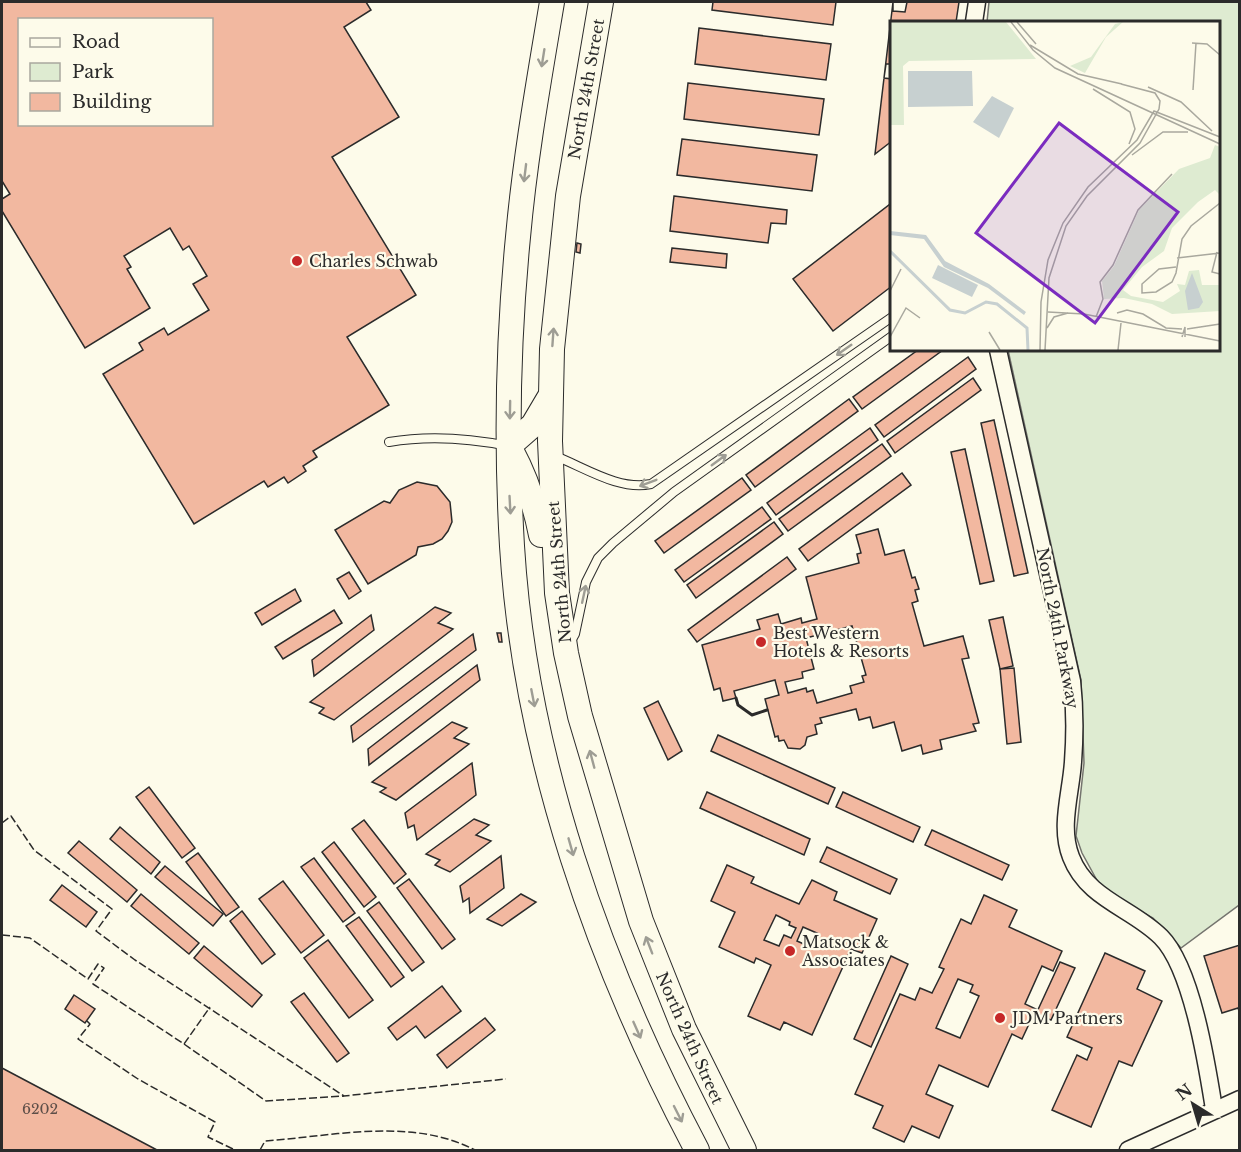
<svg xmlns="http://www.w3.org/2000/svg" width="1241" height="1152" viewBox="0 0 1241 1152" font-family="'Libre Baskerville',serif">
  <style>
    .green { fill: #deebd1; stroke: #74746e; stroke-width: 1.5 }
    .building { fill: #f2b8a0; stroke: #2b2b2b; stroke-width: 1.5; fill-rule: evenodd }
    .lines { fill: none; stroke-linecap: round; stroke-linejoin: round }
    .service-casing { stroke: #2b2b2b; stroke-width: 10 }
    .minor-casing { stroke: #2b2b2b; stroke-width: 19 }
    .secondary-casing { stroke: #2b2b2b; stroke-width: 26 }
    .service { stroke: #fdfbea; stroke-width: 8 }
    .minor { stroke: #fdfbea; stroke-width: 16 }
    .secondary { stroke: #fdfbea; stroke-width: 24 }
    .fence { stroke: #2b2b2b; stroke-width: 1.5; stroke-dasharray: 8 3; stroke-linecap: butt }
    .wall { stroke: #2b2b2b; stroke-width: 3 }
    .oneway { stroke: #9e9d94 }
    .poi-dot { fill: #c62828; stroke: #fdfbea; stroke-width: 2 }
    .labels { text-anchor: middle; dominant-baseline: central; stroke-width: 4.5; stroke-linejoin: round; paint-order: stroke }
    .number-label { font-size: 14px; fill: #5d4e48 }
    .street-label { font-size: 16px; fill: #2b2b2b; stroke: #fdfbea }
    .poi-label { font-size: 16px; fill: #2b2b2b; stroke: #fdfbea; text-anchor: start }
    .inset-river { fill: none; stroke: #c7d0d0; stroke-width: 3 }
    .inset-road { fill: none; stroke: #a9a89e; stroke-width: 1.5 }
    .view { fill: #7b2cbf; fill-opacity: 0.15; stroke: #7b2cbf; stroke-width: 3 }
    .inset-edge { fill: none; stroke: #2b2b2b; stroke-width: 3 }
  </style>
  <rect width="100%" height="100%" fill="#fdfbea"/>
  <polygon class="green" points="989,2 1239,2 1239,905 1181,948 1153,918 1113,896 1099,884 1082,853 1076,836 1084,763 1081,680 1008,350 1218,350 1218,22 987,22"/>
  <g class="building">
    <path d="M2,2h364l5,8 -27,17 55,90 -67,40 84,138 -69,42 42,68 -76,46 4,6 -14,9 3,5 -18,12 -4,-6 -16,10 -4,-6 -70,43 -91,-150 40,-24 -4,-7 25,-15 4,7 41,-25 -16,-26 14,-8 -18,-30 -6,4 -13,-22 -46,28 7,11 -4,2 23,39 -65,40 -83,-137v-12l8,-5 -8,-13zM20,20h192v104h-192z"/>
    <polygon points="713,2 836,2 833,25 712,10"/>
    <polygon points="893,2 893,11 905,12 907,2 959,2 956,22 892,22 892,64 886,64 884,78 892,79 892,141 875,154"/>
    <polygon points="699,28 831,44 826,80 695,64"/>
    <polygon points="688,83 824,99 819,135 684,119"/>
    <polygon points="682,139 817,155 812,191 677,175"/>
    <polygon points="892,195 892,286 833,331 793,279 890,204"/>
    <polygon points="674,196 787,210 786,224 771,223 768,243 670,231"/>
    <polygon points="577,243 581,244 580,253 576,252"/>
    <polygon points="672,248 727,254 726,268 670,262"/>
    <polygon points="918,350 943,350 862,409 853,397"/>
    <polygon points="968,357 976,369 884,437 875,425"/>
    <polygon points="973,378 981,390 895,453 887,441"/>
    <polygon points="849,399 858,411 755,487 746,475"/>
    <polygon points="994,420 1028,573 1014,576 981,423"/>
    <polygon points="870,428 878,440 776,515 767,503"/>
    <polygon points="882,444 891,456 788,531 779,519"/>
    <polygon points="965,449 994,581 980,584 951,452"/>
    <polygon points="902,473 911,485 808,561 799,549"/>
    <polygon points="742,478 751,490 664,553 655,541"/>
    <polygon points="417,482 437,486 450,502 452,522 448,531 442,539 433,544 418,547 416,555 368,584 335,530 384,501 390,503 399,490"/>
    <polygon points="762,507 771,519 684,582 675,570"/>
    <polygon points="774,522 783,534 696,598 687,585"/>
    <path d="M878,529l7,26 19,-5 8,28 3,-1 4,12 -4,1 3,11 -6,2 12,43 39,-10 6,22 -7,1 17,64 -6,1 3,7 -36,9 2,9 -19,5 -2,-9 -19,6 -8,-29 -21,6 -3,-11 -11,3 -3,-11 -36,9 2,5 -7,2 2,9 -10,3 -2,8 -5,4 -12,-1 -4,-8 -5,1 -1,-5 -3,1 -10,-38 14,-4 -4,-15 -41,11 2,7 -13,3 -3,-13 -6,2 -12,-45 58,-16 -3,-9 21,-6 3,10 20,-6 1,5 15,-4 -11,-42 53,-14 -2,-9 4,-1 -5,-18zM852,626l14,49 -4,1 2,6 -14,4 2,7 -35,10 -4,-13 -6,2 -1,-4 -18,5 -3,-11 18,-4 -1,-6 12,-3 -8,-31z"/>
    <polygon points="787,557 796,569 697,642 688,630"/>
    <polygon points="349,572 361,591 349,599 337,579"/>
    <polygon points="295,589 301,601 262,625 255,613"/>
    <polygon points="435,607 451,613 438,623 453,629 334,720 319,713 324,708 310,702"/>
    <polygon points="334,610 342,623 283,659 275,647"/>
    <polygon points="371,615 374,630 314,676 312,660"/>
    <polygon points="1003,617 1013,666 1000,669 989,620"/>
    <polygon points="497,633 501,633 502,642 499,642"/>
    <polygon points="473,634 476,650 353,742 351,726"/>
    <polygon points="477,665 480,680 369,765 368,749"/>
    <polygon points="1014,668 1021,742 1007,744 1000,669"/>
    <polygon points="658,701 682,751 668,760 644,708"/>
    <polygon points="452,722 467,728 454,738 469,744 396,800 380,792 386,788 372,782"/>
    <polygon points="718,735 835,788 828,804 711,751"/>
    <polygon points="472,763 476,795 417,840 414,825 408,828 405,813"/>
    <polygon points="149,787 195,848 182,858 136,797"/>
    <polygon points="707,792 810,839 804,855 700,808"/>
    <polygon points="843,792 920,827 913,842 836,807"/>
    <polygon points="474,819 489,825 476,835 491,841 450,872 435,865 440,860 426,854"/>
    <polygon points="364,820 406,874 394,884 352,829"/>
    <polygon points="120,827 160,862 151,874 110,839"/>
    <polygon points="932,830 1009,865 1002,880 925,845"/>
    <polygon points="79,841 137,890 127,902 68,853"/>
    <polygon points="334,842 376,897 364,907 322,852"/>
    <polygon points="827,847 897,879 890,894 820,862"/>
    <polygon points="198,853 239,907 226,916 186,862"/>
    <polygon points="501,856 504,888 470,913 469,898 463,902 460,886"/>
    <polygon points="314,858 355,913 343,922 301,867"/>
    <path d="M727,865l27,12 -3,6 48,21 13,-24 25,12 -3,8 43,19 -15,34 -11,-4 -39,86 -28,-13 -4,8 -32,-14 23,-51 -15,-7 -2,5 -35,-16 16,-35 -24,-11zM776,915l14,7 -1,3 7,3 -5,10 -7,-3 -5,11 -15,-6zM803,927l16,7 -6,14 -16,-7z"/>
    <polygon points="165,866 223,914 213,926 155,877"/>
    <polygon points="409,879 455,939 442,949 397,888"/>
    <polygon points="283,881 324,935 301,953 259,899"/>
    <polygon points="62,885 97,912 86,927 50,900"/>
    <polygon points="141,894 199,943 189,954 131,906"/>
    <polygon points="521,894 536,902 502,926 487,919"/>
    <path d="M984,895l33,15 -8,17 53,24 -9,20 -11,-5 -17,38 11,5 -14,30 -10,-5 -24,53 -49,-22 -13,29 27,12 -14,32 -27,-12 -8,16 -31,-14 10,-22 -28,-12 45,-100 15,6 5,-12 12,5 12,-24 -5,-2 22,-48 10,5zM958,979l15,6 -3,7 9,4 -19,42 -24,-10z"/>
    <polygon points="379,902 424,962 412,971 367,911"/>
    <polygon points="242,911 275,954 262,964 230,921"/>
    <polygon points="359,917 404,977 391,987 346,926"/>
    <polygon points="328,940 373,1000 349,1018 304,958"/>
    <polygon points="1240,945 1240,1014 1238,1008 1222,1013 1204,956"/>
    <polygon points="204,946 262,995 252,1007 194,958"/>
    <polygon points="1105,953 1145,971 1137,989 1162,1001 1132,1066 1119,1061 1091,1127 1052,1110 1077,1055 1087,1060 1092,1048 1067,1037"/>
    <polygon points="891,956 908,964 871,1047 854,1039"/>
    <polygon points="1060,962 1075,968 1051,1020 1036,1014"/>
    <polygon points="442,986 461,1011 425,1038 416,1026 397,1040 388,1028"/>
    <polygon points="304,993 349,1053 337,1062 291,1002"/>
    <polygon points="74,995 95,1009 85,1023 65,1009"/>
    <polygon points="485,1018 495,1030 447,1068 437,1055"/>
    <polygon points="2,1068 157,1150 2,1150"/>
  </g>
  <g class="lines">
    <defs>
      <g id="service">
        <path d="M389,442c41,-7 79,-4 119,4"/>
        <path d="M555,456c29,11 64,35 96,28l241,-167"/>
        <polyline points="571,641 575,634 586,582 598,558 613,543 674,492 892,336"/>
      </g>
      <g id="minor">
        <polyline points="974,22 977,2"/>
        <path d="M998,350l74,331c3,27 3,54 1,81 -2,31 -14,65 -2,95 16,42 61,51 90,80 31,31 46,128 53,172"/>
        <polyline points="1128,1150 1240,1099"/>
      </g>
      <g id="secondary">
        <path d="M552,2c-13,78 -27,156 -34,235 -10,102 -12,207 -6,309 13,211 87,419 185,604"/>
        <polyline points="601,2 568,196 552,349 550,441 557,593 566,653 580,716 641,921 684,1029 744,1150"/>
        <polyline points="509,446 533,425 549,398"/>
        <path d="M511,450c15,28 24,54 30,85"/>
      </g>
    </defs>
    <use href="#service" class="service-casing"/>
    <use href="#minor" class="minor-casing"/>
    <use href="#secondary" class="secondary-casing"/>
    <use href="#service" class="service"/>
    <use href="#minor" class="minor"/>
    <use href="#secondary" class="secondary"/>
    <g class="fence">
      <polyline points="2,823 11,816 34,850 112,909 96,931 135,960 344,1096 506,1079"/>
      <polyline points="2,935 30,938 88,979 98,964 104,968 93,984 184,1044 210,1007"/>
      <polyline points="87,1021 90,1024 78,1039 138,1079 215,1122 208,1137 235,1150"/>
      <polyline points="184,1044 266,1101 344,1096"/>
      <path d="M260,1150l5,-9c69,-5 146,-24 210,9"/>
    </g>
    <polyline class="wall" points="736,698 738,705 752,715 767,710"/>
  </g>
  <defs><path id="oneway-shaft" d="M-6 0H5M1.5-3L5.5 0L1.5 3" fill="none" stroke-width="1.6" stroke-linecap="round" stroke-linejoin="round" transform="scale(1.5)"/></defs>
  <g class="oneway">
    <use href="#oneway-shaft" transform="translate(543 58) rotate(99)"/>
    <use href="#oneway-shaft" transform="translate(525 173) rotate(97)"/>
    <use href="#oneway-shaft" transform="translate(553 337) rotate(-86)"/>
    <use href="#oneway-shaft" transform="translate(844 350) rotate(145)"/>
    <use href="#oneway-shaft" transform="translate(510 410) rotate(91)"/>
    <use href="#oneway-shaft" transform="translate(719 460) rotate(-36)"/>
    <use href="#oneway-shaft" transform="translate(648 483) rotate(159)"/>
    <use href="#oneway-shaft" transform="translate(510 505) rotate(87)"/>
    <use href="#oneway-shaft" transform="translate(584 594) rotate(-78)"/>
    <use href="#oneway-shaft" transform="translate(533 698) rotate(79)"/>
    <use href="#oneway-shaft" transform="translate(592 759) rotate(-105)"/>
    <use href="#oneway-shaft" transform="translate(571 847) rotate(74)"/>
    <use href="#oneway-shaft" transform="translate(649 945) rotate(-111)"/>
    <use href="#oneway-shaft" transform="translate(637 1030) rotate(66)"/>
    <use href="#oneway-shaft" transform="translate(678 1114) rotate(63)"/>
  </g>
  <g class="poi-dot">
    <circle cx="297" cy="261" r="6"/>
    <circle cx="761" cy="642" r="6"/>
    <circle cx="790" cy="951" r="6"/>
    <circle cx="1000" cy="1018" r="6"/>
  </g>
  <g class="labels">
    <g class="number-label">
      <text x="40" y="1109">6202</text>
    </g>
    <g class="street-label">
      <text transform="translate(586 89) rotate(-80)">North 24th Street</text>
      <text transform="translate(559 572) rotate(-95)">North 24th Street</text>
      <text transform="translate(1058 628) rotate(79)">North 24th Parkway</text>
      <text transform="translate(690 1038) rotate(66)">North 24th Street</text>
    </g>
    <g class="poi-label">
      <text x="309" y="261">Charles Schwab</text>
      <text x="773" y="633">Best Western<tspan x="773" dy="18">Hotels &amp; Resorts</tspan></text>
      <text x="802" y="942">Matsock &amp;<tspan x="802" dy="18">Associates</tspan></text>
      <text x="1012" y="1018">JDM Partners</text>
    </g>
  </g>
  <g transform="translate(890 21)">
    <rect width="330" height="330" fill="#fdfbea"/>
    <path d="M0,1h116l30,37 -127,2 -6,5 1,59h-14zM233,1l-17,15 -21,36 -15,-7 21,-9 24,-33zM325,124l5,2v48l-5,-5 -17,12 -26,26 -8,23 -22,16 -19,23 8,6 32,6 17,-11 -3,-7 8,1 4,-14 10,-1 3,15h18v26l-48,3 -20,-10 -28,-6 -20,1 -2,-18 12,-15 25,-56 40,-41 31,-11z" fill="#deebd1"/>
    <path d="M18,50h64l1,35 -65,1zM102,75l22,12 -15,30 -26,-16zM0,210l36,4 19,26 44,23 37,28 -2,3 -36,-27 -44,-21 -20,-28 -34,-4zM48,244l40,20 -6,12 -40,-19zM302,252l11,29 -4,6 -11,2 -3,-19z" fill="#c7d0d0"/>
    <path class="inset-river" d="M0,230l60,59 15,3 21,-11 11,2 30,24 1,22"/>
    <path class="inset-road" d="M121,1l22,28 22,18 165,76M127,1l19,22M302,22l15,1 13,11M140,24l48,29 44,10M258,66l33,15 31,29M203,68l37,23 5,17 -6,15M303,69l3,-47M242,134l31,-23h25M327,231l-5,20 8,2M287,237l43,-5M286,246l-17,2 -17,15v9l14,-1 16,-10 4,-9 6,-34 9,-13 29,-23M0,270l11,-22M158,291l36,2 136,27M227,292l10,-3 16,4 23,14 16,1M206,296l7,-18 -3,-17 13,-17 25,-55 34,-36M157,307l7,-11 14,-4M297,308l33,-5M99,311l11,18M0,316l16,-29 14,10M292,316l3,-10v10M150,329l1,-48 7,-42 15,-37 25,-36 49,-47 17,-29 66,26M155,329l4,-72 17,-52 21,-30 53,-53 19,-34 1,-8 -5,-8 -34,-9M228,329l3,-27"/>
    <path class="view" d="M169,102l119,89 -83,111 -119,-90z"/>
    <rect width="330" height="330" class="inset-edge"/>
  </g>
  <rect width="1241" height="1152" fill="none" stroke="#2b2b2b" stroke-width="6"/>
  <rect x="18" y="18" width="195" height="108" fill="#fdfbea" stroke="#a9a89e" stroke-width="1.5"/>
  <rect x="30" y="38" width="30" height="9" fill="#fdfbea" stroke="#a9a89e" stroke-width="1.5"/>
  <text x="72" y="48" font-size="18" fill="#2b2b2b">Road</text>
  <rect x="30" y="63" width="30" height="18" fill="#deebd1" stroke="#a9a89e" stroke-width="1.5"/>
  <text x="72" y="78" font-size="18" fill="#2b2b2b">Park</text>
  <rect x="30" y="93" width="30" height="18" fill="#f2b8a0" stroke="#a9a89e" stroke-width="1.5"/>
  <text x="72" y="108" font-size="18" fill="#2b2b2b">Building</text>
  <g transform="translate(1193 1104) rotate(323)" stroke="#fdfbea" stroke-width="4.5" paint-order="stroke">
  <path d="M0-4.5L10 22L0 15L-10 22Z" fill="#2b2b2b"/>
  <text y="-9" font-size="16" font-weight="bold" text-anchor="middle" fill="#2b2b2b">N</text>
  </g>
</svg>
